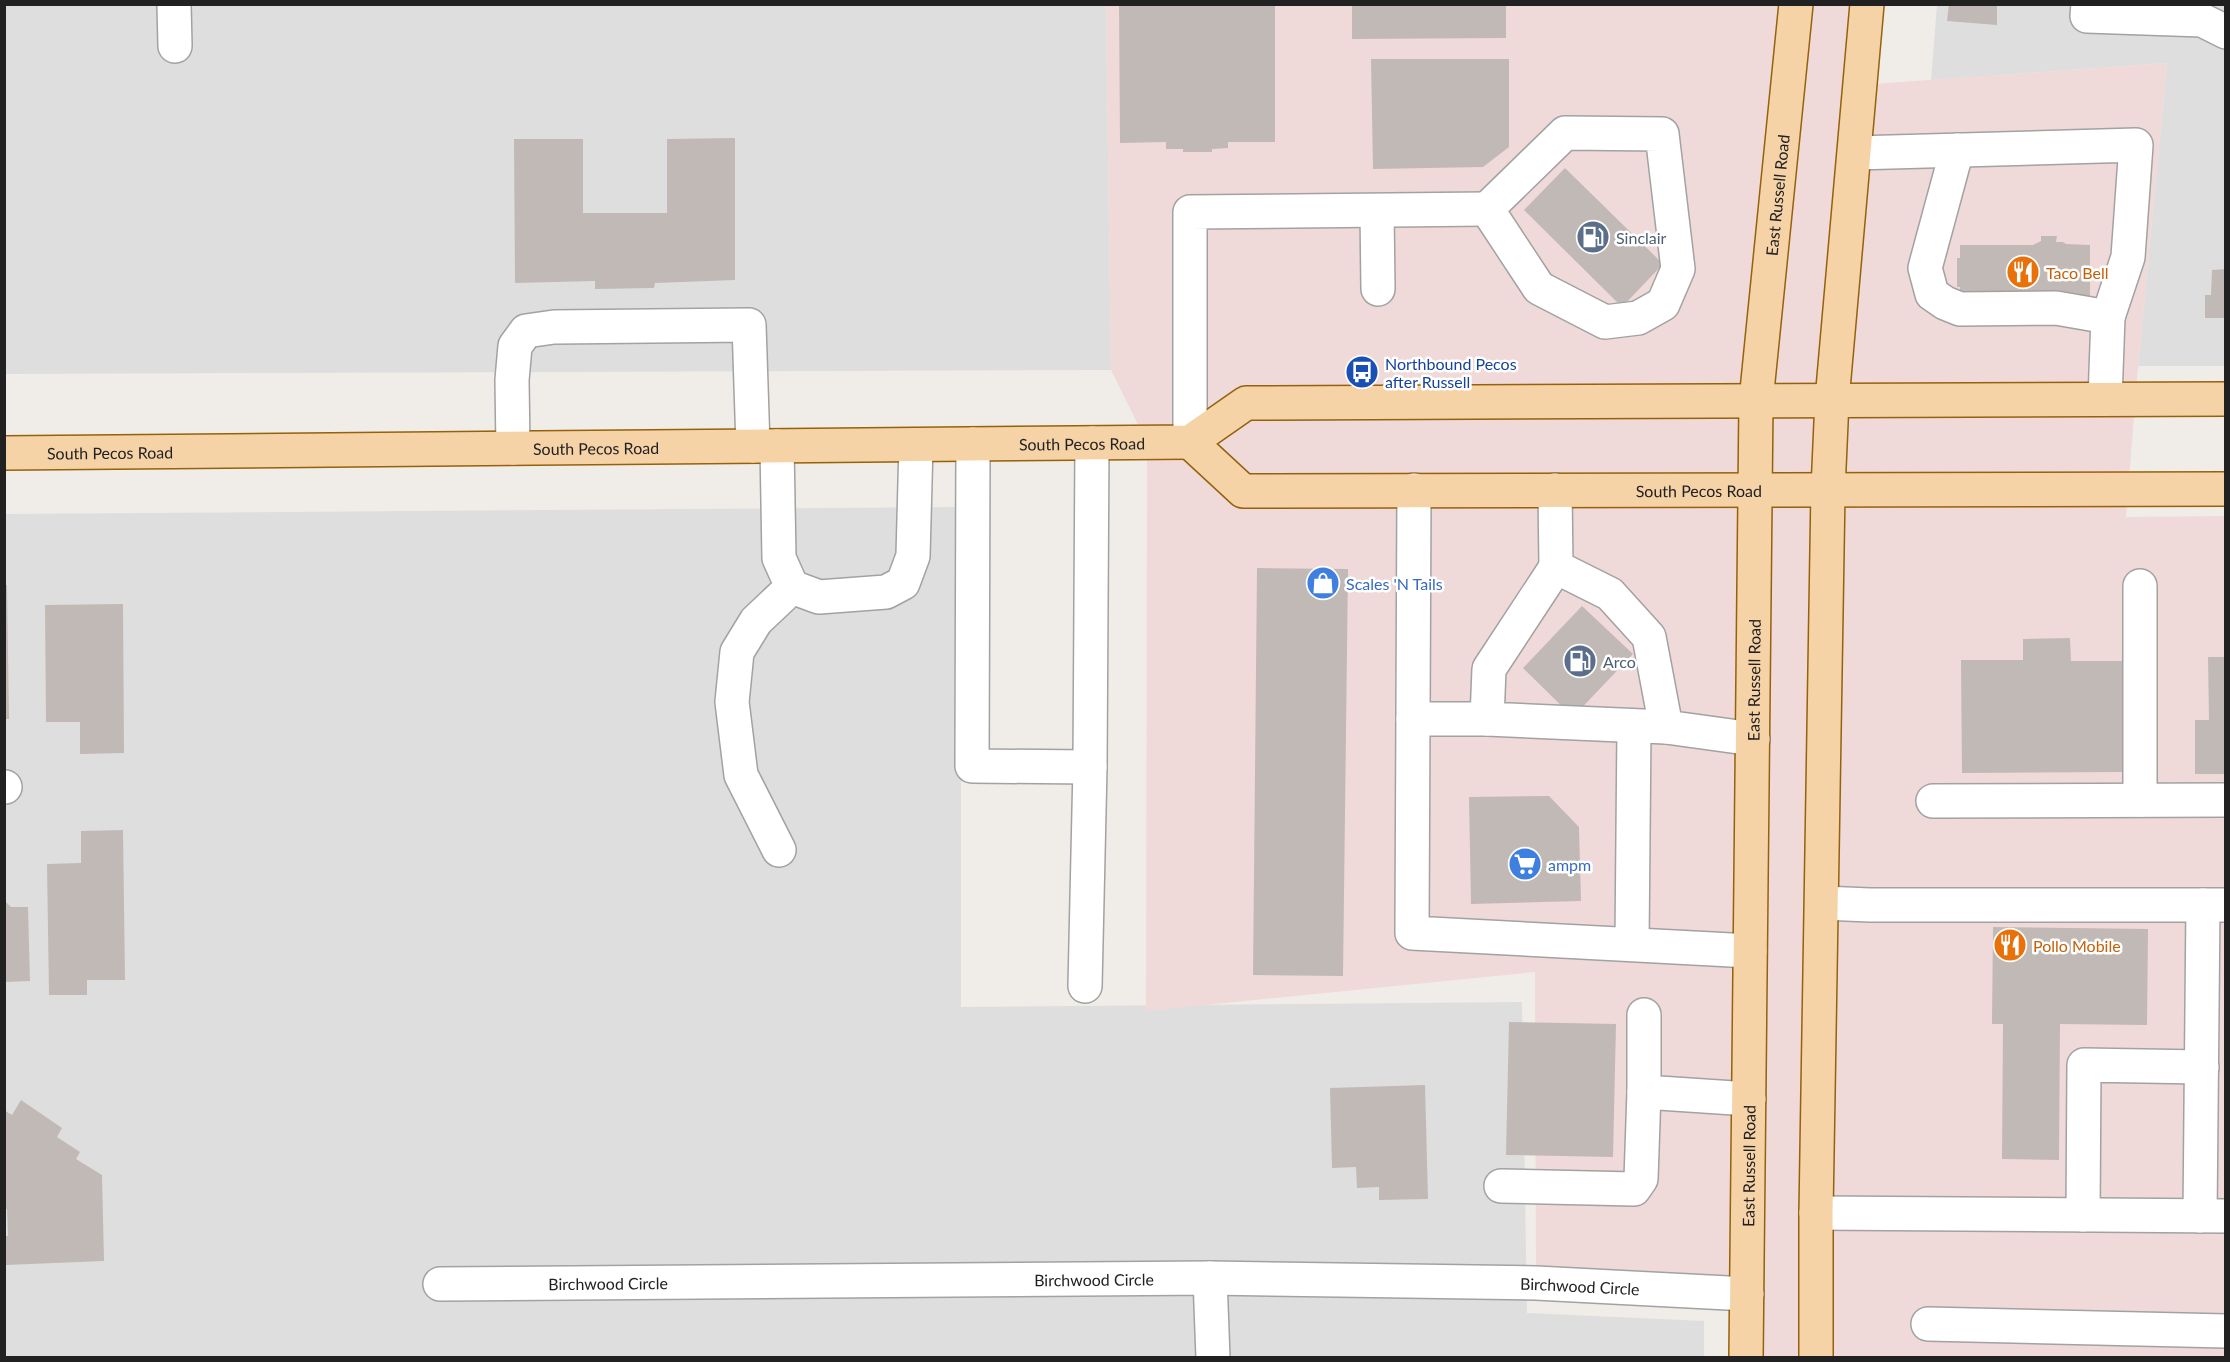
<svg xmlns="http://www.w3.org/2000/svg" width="2230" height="1362" viewBox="0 0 2230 1362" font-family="Lato,sans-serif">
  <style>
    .residential { fill: #dfdede }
    .commercial { fill: #f0d9d9 }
    .building { fill: #c1b9b5 }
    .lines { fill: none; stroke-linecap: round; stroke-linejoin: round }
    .minor-casing { stroke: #a2a2a2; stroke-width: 36 }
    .major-casing { stroke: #94620a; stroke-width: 36 }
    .minor { stroke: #fff; stroke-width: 33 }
    .major { stroke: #f6d2a7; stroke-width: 33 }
    .labels { text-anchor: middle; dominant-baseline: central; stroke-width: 5; stroke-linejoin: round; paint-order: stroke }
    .street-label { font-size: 16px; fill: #212121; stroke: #fff }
    .service-label { font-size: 16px; fill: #4e5e75; stroke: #fff; text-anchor: start }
    .food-label { font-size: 16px; fill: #c56008; stroke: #fff; text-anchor: start }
    .transit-label { font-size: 16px; fill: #164399; stroke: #fff; text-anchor: start }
    .shop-label { font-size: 16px; fill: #366cbe; stroke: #fff; text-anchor: start }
  </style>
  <rect width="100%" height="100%" fill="#f0ede8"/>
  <g class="residential">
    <polygon points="4,5 1106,5 1111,370 5,374"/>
    <polygon points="1937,5 2225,5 2225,366 2138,366 2167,63 1931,80"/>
    <polygon points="961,507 961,1007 1522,1002 1527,1313 1704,1321 1704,1357 5,1357 4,514"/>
  </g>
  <polygon class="commercial" points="1106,5 1866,5 1859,85 2167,63 2138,366 2126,517 2225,516 2225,1357 1746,1357 1747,1295 1536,1283 1535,972 1146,1011 1147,443 1111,370"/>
  <g class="building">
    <polygon points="1119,4 1275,4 1275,142 1228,142 1228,148 1212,149 1212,152 1183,152 1183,149 1166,149 1166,142 1120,143"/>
    <polygon points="1352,4 1506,4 1506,38 1352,39"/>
    <polygon points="1949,4 1997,4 1997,25 1947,21"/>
    <polygon points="1371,59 1509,59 1509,147 1483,167 1373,169"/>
    <polygon points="735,138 735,280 655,283 654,288 595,289 595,281 515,283 514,139 583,139 583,213 667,213 667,139"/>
    <polygon points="1565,168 1663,264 1622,307 1524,210"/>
    <polygon points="2041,236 2057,236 2056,242 2063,242 2066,244 2090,245 2090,297 1960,297 1960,287 1957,287 1957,258 1960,258 1960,245 2033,245 2041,241"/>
    <polygon points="2226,269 2226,318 2205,318 2205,295 2211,295 2212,270"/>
    <polygon points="1257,568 1348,569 1343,976 1253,975"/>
    <polygon points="4,585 7,585 9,719 4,719"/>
    <polygon points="123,604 124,753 80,754 80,722 46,722 45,605"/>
    <polygon points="1582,606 1633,654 1573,717 1523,668"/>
    <polygon points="2070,638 2071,661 2122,661 2123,772 1962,773 1961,660 2023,660 2023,639"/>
    <polygon points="2208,657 2226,657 2226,774 2195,774 2195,720 2209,720"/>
    <polygon points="1549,796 1579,827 1581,901 1471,904 1469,797"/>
    <polygon points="123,830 125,980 87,980 87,995 49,995 47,864 81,863 81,831"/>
    <polygon points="5,901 11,907 28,907 30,981 5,982"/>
    <polygon points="1993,927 2148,929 2147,1025 2060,1024 2059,1160 2002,1159 2003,1024 1992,1024"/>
    <polygon points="1509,1022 1616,1024 1613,1157 1506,1155"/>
    <polygon points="1425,1085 1428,1199 1379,1200 1379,1187 1357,1188 1356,1167 1332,1168 1330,1088"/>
    <polygon points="21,1100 62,1128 57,1137 80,1152 76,1159 102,1175 104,1261 6,1265 5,1236 8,1236 7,1209 4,1210 4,1110 12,1115"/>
  </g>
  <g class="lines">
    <defs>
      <g id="minor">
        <polyline points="174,4 175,46"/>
        <polyline points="2088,4 2087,16 2202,20 2226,32"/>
        <polygon points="1565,133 1662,134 1678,269 1663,304 1638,318 1605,322 1539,288 1487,209"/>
        <polyline points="1957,150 1925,268 1932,294 1945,303 1960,309 2056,308 2108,317"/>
        <polyline points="1855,153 2136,145 2128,257 2108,317 2105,399"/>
        <polyline points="1377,211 1378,289"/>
        <polyline points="1190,442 1190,212 1487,209"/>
        <polyline points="973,444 972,766 1090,767 1092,443"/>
        <polyline points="777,446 779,558 792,587 819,597 886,592 903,583 913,556 916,445"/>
        <polyline points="513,448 512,380 515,346 526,331 554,327 749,325 753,446"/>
        <polyline points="1414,490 1412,933 1750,951"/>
        <polyline points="1555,490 1556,567 1610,594 1649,637 1666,727 1753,739"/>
        <polyline points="1556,567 1489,669 1487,719 1666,727"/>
        <polyline points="2140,586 2140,800"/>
        <polyline points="1413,719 1487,719"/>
        <polyline points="4,787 5,787"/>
        <polyline points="1933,801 2226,800"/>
        <polyline points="779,850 741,775 732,702 737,652 756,621 792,587"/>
        <polyline points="1822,903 1870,905 2226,905"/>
        <polyline points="1632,944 1634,727"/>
        <polyline points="1085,986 1090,767"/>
        <polyline points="1644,1015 1644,1092 1749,1099"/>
        <polyline points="1501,1186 1634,1189 1641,1179 1644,1092"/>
        <polyline points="1816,1213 2226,1216"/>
        <polyline points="2083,1215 2084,1065 2202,1067"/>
        <polyline points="2200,1216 2203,905"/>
        <polyline points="1210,1278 1213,1358"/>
        <path id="s1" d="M440,1284l770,-6 326,5 211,11"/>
        <polyline points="1928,1324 2226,1331"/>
      </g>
      <g id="major">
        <path id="s2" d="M1190,442l53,49 983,-2"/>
        <path id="s3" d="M4,453l1186,-11 56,-39 980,-4"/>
        <path id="s4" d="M1746,1358l10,-957 40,-397"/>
        <polyline points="1816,1358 1816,1213 1828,490 1832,400 1867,4"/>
      </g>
    </defs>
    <use href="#minor" class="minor-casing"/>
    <use href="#major" class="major-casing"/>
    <use href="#minor" class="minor"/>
    <use href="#major" class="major"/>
  </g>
  <defs>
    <symbol id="fuel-disc" viewBox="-11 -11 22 22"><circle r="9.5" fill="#5c6f8a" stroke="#fff"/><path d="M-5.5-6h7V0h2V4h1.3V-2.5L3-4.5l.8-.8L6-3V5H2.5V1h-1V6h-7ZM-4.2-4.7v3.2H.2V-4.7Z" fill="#fff"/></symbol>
    <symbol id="restaurant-disc" viewBox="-11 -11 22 22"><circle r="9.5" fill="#e8710a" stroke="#fff"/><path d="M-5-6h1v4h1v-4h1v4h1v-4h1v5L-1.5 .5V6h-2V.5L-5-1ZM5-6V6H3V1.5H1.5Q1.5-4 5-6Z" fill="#fff"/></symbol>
    <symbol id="bus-disc" viewBox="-11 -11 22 22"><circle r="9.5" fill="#1a4fb4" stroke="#fff"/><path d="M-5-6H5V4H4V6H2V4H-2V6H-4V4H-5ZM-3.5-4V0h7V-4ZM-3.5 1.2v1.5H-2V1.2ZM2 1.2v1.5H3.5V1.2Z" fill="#fff"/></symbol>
    <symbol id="shop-disc" viewBox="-11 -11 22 22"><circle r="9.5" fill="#3f7fe0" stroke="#fff"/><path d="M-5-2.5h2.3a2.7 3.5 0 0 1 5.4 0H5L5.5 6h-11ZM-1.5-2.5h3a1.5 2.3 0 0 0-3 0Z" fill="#fff"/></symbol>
    <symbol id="supermarket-disc" viewBox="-11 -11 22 22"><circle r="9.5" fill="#3f7fe0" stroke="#fff"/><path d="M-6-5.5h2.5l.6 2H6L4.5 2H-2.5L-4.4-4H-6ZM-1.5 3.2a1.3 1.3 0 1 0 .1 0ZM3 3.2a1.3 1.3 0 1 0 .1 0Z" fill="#fff"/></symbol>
  </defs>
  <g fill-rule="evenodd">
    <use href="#fuel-disc" x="1574" y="218" width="38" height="38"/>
    <use href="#restaurant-disc" x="2004" y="253" width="38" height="38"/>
    <use href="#bus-disc" x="1343" y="353" width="38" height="38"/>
    <use href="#shop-disc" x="1304" y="564" width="38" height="38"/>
    <use href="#fuel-disc" x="1561" y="642" width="38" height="38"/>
    <use href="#supermarket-disc" x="1506" y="845" width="38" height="38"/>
    <use href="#restaurant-disc" x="1991" y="926" width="38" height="38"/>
  </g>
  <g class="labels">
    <g class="street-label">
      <text stroke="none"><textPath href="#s4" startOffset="1164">East Russell Road</textPath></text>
      <text stroke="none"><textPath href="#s3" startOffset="1078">South Pecos Road</textPath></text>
      <text stroke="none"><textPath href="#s3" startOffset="592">South Pecos Road</textPath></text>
      <text stroke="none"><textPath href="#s3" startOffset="106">South Pecos Road</textPath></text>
      <text stroke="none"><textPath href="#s2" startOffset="528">South Pecos Road</textPath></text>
      <text stroke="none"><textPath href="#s4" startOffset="678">East Russell Road</textPath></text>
      <text stroke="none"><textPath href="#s4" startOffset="192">East Russell Road</textPath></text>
      <text stroke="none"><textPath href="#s1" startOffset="654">Birchwood Circle</textPath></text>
      <text stroke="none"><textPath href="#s1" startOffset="168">Birchwood Circle</textPath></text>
      <text stroke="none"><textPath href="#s1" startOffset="1140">Birchwood Circle</textPath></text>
    </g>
    <g class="service-label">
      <text x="1616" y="237">Sinclair</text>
      <text x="1603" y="661">Arco</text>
    </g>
    <g class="food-label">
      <text x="2046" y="272">Taco Bell</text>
      <text x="2033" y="945">Pollo Mobile</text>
    </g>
    <g class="transit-label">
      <text x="1385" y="363">Northbound Pecos<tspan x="1385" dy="18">after Russell</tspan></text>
    </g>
    <g class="shop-label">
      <text x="1346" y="583">Scales 'N Tails</text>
      <text x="1548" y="864">ampm</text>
    </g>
  </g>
  <rect width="2230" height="1362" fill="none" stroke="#212121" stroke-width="12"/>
</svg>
